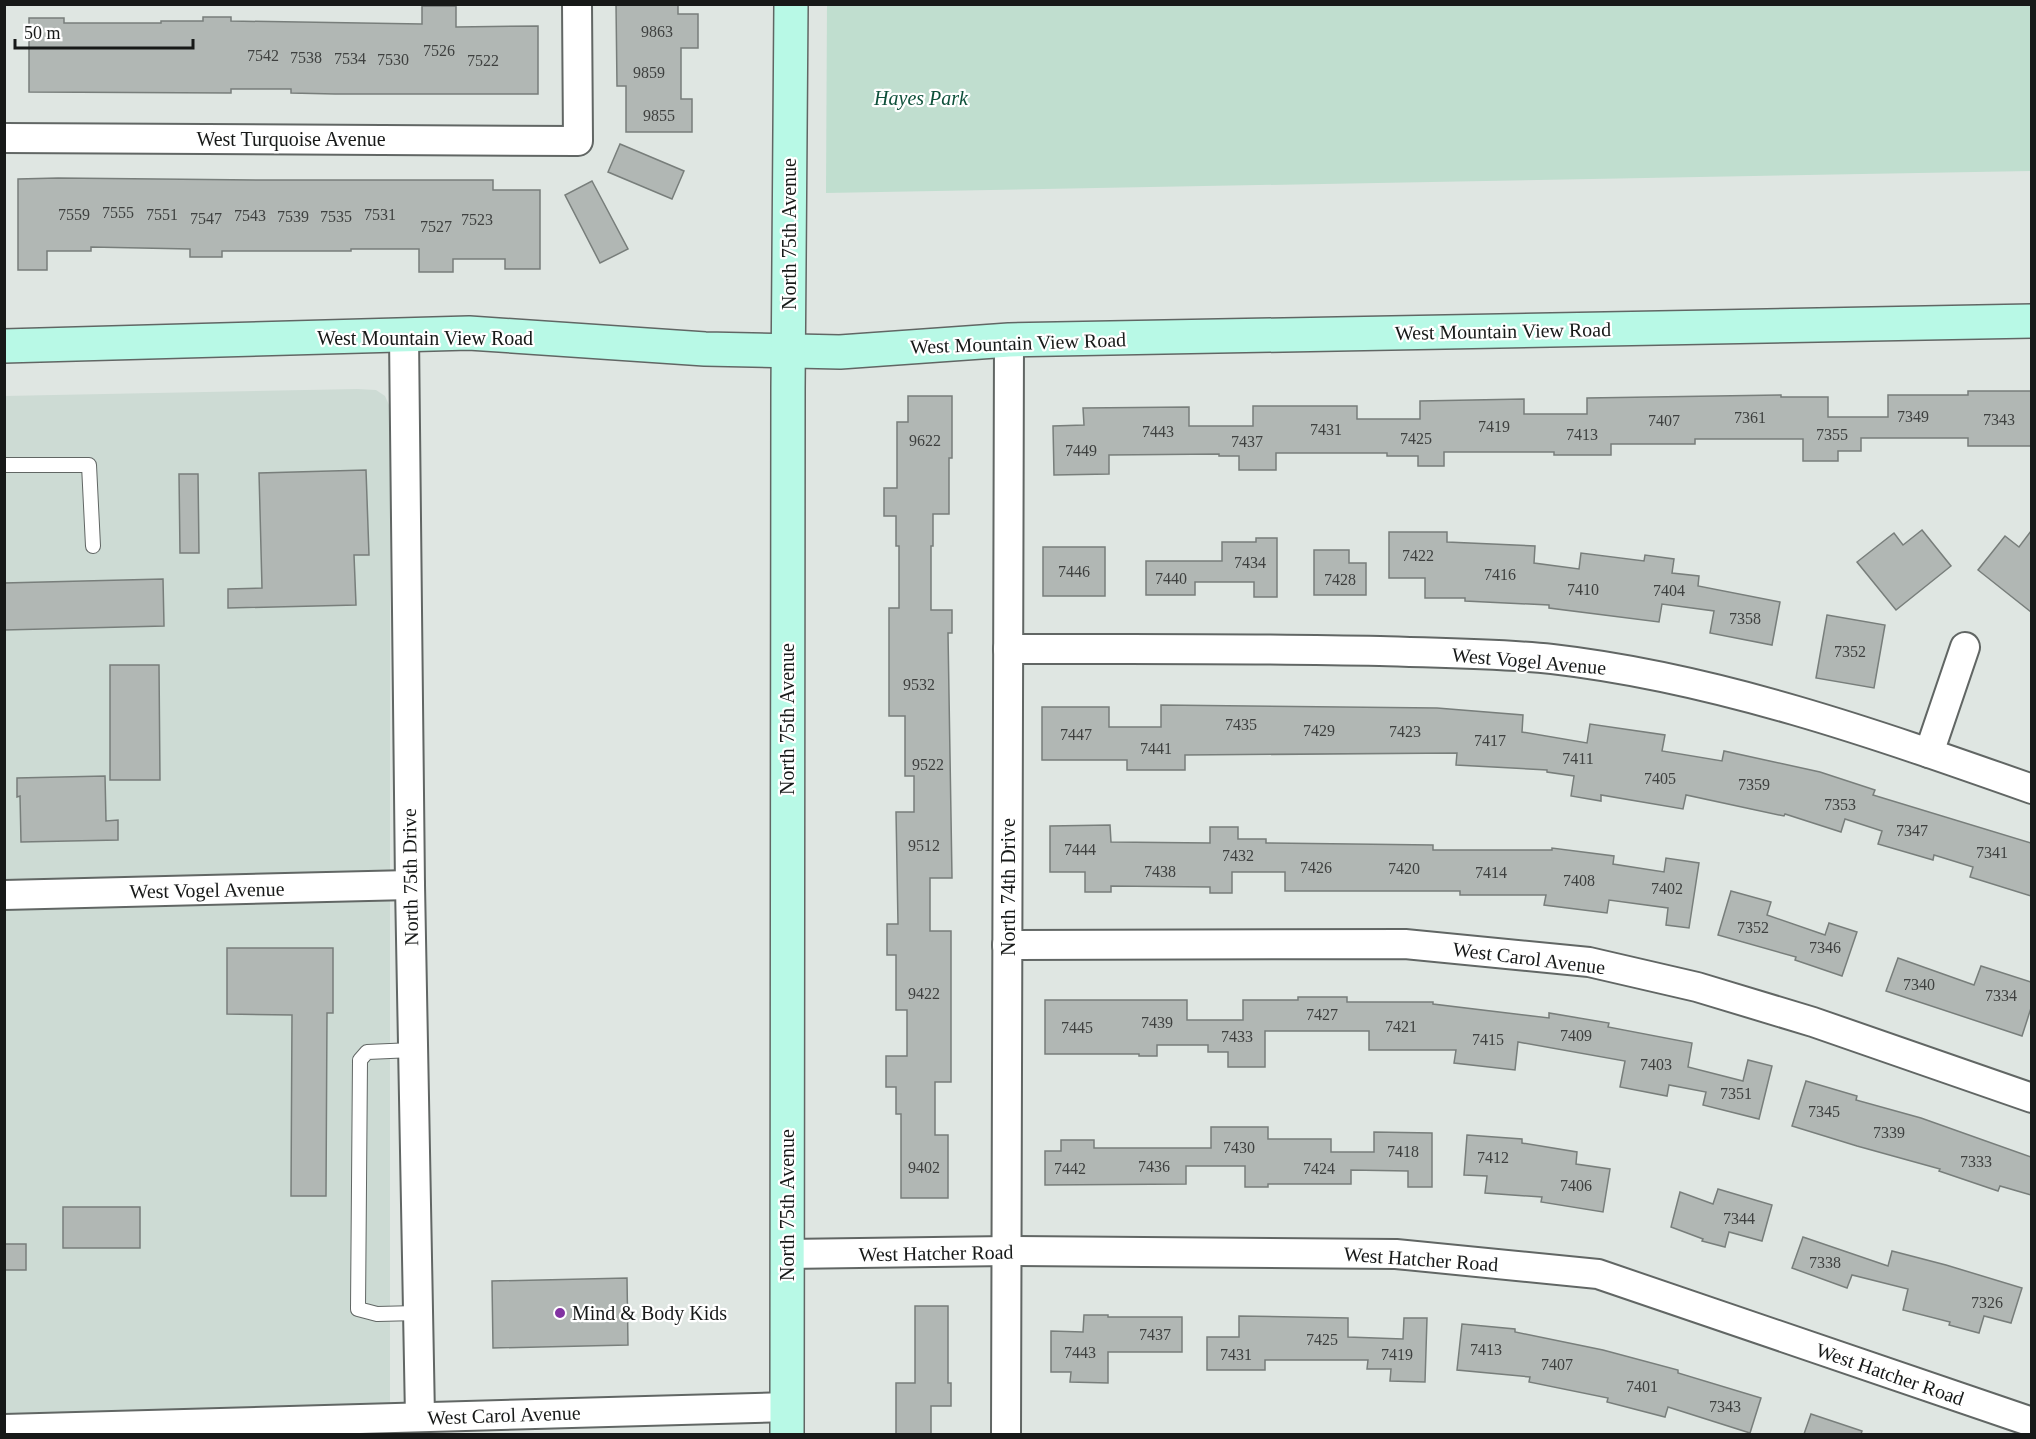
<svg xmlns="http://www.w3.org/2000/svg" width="2036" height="1439" viewBox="0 0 2036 1439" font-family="'Times New Roman',serif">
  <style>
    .built { fill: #cddbd4 }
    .green { fill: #c0decf }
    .building { fill: #b1b7b4; stroke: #787e7b; stroke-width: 1.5 }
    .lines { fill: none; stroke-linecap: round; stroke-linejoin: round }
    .lane-casing { stroke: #616664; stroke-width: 16 }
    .street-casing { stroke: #616664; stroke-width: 32 }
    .secondary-casing { stroke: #616664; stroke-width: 36 }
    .lane { stroke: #fff; stroke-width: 14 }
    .street { stroke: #fff; stroke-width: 28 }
    .secondary { stroke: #b8f9e6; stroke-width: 33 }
    .poi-dot { fill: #8232a2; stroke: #fff; stroke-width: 2 }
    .labels { text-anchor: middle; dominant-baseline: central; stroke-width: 4.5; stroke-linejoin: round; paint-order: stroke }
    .number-label { font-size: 16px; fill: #3e403f }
    .park-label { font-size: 20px; font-style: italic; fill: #0e503a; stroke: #fff }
    .street-label { font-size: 20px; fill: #171918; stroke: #fff }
    .poi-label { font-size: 20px; fill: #171918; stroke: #fff; text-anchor: start }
  </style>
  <rect width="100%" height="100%" fill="#dfe6e2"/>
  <polygon class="built" points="357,389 376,390 385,396 389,405 390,418 390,1434 5,1434 4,396"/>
  <polygon class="green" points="827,5 2031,5 2031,171 826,193"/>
  <g class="building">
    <polygon points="616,4 678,4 678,14 698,14 698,48 681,48 681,99 692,99 692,132 626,132 626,86 617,86"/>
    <polygon points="422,6 456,6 456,27 538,26 538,94 335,94 291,93 291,89 231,89 231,93 29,92 29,18 64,18 64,23 161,23 161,21 203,21 203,17 231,17 231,21 422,24"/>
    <polygon points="620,144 684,171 672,199 608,172"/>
    <polygon points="58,178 266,180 493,180 493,190 540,190 540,269 505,269 505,259 453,259 453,272 419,272 419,249 351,249 351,251 222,251 222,257 190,257 190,249 91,247 91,251 47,251 47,270 18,270 18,179"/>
    <polygon points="592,181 628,249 600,263 565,195"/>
    <polygon points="1968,391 2031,391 2031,446 1968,446 1968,438 1861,438 1861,451 1838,451 1838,461 1803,461 1803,439 1695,439 1695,444 1611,444 1611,455 1554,455 1554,452 1444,452 1444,466 1418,466 1418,456 1387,456 1387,453 1276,453 1276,470 1239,470 1239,456 1219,456 1219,454 1109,455 1109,474 1054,475 1053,426 1084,425 1083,408 1189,407 1189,426 1253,426 1253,406 1357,406 1357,419 1420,419 1420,401 1524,399 1524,414 1587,414 1587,398 1781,395 1781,397 1828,397 1828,417 1888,417 1888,395 1968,395"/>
    <polygon points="908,396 952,396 952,458 949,458 949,514 933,514 933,546 931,546 931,610 952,610 952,633 948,633 952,878 930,878 930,931 951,931 951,1082 935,1082 935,1135 948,1135 948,1198 901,1198 901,1114 896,1114 896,1087 886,1087 886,1056 907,1056 907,1010 896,1010 896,955 887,955 887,924 898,924 896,812 914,812 914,776 905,776 905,716 889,716 889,608 899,608 899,546 896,546 896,516 884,516 884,488 897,488 897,422 908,422"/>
    <polygon points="366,470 369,555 354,555 356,605 228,608 228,589 262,588 259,473"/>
    <polygon points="179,474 198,474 199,553 180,553"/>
    <polygon points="1922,530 1951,566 1896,610 1857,562 1894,533 1903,545"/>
    <polygon points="2031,531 2031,612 1978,570 2005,536 2019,547"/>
    <polygon points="1389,532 1447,532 1447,542 1535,546 1534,563 1579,569 1581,553 1644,561 1645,555 1674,559 1672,573 1699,576 1698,586 1780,602 1772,645 1710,633 1714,611 1662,604 1659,622 1549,608 1549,605 1465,601 1465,598 1425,598 1425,578 1389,578"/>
    <polygon points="1256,538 1277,538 1277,597 1254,597 1254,582 1195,582 1195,595 1146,595 1146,561 1222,561 1222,542 1256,542"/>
    <rect x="1043" y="547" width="62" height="49"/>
    <polygon points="1314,550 1349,550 1349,563 1366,563 1366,595 1314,595"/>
    <polygon points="163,579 164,626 4,630 4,583"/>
    <polygon points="1827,615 1885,625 1874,688 1816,678"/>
    <polygon points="110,665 159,665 160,780 110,780"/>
    <polygon points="1161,705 1437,708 1523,715 1522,732 1587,743 1590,724 1665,735 1662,751 1722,761 1724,751 1820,772 1875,790 1873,795 2031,843 2031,896 1970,877 1973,867 1934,855 1933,860 1878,844 1882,831 1845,819 1841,832 1785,814 1784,816 1686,795 1683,809 1601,795 1601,801 1571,796 1574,776 1547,772 1547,770 1456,765 1457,753 1185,755 1185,770 1127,770 1127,760 1042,760 1042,707 1109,707 1109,727 1161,727"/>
    <polygon points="105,776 106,821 118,820 118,840 21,842 20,796 17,797 17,778"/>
    <polygon points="1110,825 1111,842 1210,843 1210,827 1238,827 1238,839 1266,839 1266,843 1433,845 1433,850 1552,850 1552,848 1614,856 1613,864 1664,872 1666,858 1699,863 1689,928 1666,925 1668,908 1609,900 1607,913 1544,905 1546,895 1460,895 1460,891 1285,891 1285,872 1232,872 1232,893 1210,893 1210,887 1111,886 1111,892 1085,892 1085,872 1050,872 1050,826"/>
    <polygon points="1731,891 1771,902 1767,915 1825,935 1829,923 1857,932 1842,976 1795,960 1796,957 1718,935"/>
    <polygon points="227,948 333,948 333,1013 327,1013 326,1196 291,1196 292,1015 227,1014"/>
    <polygon points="1898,958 1974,985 1981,966 2031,982 2031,1008 2022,1036 1886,991"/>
    <polygon points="1298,997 1347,997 1347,1002 1433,1002 1433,1004 1549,1018 1549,1013 1609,1023 1608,1027 1692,1043 1688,1067 1743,1081 1748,1060 1772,1066 1759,1119 1703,1105 1706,1092 1669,1085 1667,1096 1620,1087 1625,1061 1518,1042 1515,1070 1454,1063 1456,1050 1369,1050 1369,1031 1265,1031 1265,1067 1228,1067 1228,1052 1208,1052 1208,1045 1157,1045 1157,1056 1139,1056 1139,1054 1045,1054 1045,1000 1187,1000 1187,1020 1243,1020 1243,1000 1298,1000"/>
    <polygon points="1806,1081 1857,1096 1856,1100 1921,1118 2031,1157 2031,1195 2000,1186 1998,1191 1939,1171 1940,1169 1857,1146 1792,1126"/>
    <polygon points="1211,1127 1268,1127 1268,1139 1331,1139 1331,1152 1374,1152 1374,1132 1432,1133 1432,1187 1408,1187 1408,1171 1351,1170 1351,1184 1268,1184 1268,1187 1245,1187 1245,1166 1186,1166 1186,1184 1045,1185 1045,1151 1061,1151 1061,1140 1094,1140 1094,1148 1211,1148"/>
    <polygon points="1467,1135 1522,1139 1522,1143 1577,1152 1576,1164 1610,1169 1603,1212 1541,1202 1542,1197 1485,1193 1487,1176 1464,1175"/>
    <polygon points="1718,1189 1772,1205 1762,1241 1729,1232 1725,1247 1702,1241 1703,1239 1671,1227 1680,1192 1713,1204"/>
    <rect x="63" y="1207" width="77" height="41"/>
    <polygon points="1803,1237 1888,1266 1892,1251 1946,1265 2022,1288 2011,1323 1984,1316 1979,1333 1949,1325 1950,1322 1903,1310 1908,1289 1852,1275 1847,1288 1792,1268"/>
    <rect x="4" y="1244" width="22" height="26"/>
    <polygon points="627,1278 628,1345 493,1348 492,1281"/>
    <polygon points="915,1306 948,1306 948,1383 951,1383 951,1406 931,1406 931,1434 896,1434 896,1383 915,1383"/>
    <polygon points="1084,1315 1108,1315 1108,1317 1182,1317 1182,1352 1108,1352 1108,1383 1070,1382 1071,1372 1051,1372 1051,1331 1083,1332"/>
    <polygon points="1239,1316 1348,1318 1348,1337 1403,1339 1404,1318 1427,1318 1425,1382 1390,1381 1391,1369 1367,1369 1368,1360 1265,1360 1265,1370 1207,1370 1207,1337 1239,1337"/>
    <polygon points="1462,1324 1515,1329 1515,1332 1603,1350 1678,1370 1678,1373 1761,1398 1750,1433 1668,1407 1665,1417 1607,1402 1608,1398 1529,1382 1530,1377 1457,1370"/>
    <polygon points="1811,1414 1862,1431 1861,1434 1804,1434"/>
  </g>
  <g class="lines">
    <defs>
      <g id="lane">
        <polyline points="4,465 89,465 93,546"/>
        <polyline points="413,1050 367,1052 360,1060 358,1309 377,1314 417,1313"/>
      </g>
      <g id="street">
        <polyline points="4,138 578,141 577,4"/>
        <polyline points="404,336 410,885 420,1417"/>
        <path d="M1008,649c124,0 248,-1 372,2 57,2 115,2 172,8 165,19 324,75 480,130"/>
        <polyline points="1929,753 1965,647"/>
        <polyline points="4,895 410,885"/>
        <polyline points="1007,945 1405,944 1589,962 1697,987 1813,1022 2032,1098"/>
        <polyline points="786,1254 1007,1251 1396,1254 1598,1274 2032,1422"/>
        <polyline points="4,1429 788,1407"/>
        <polyline points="1006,1434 1009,340"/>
      </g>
      <g id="secondary">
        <polyline points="4,346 469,333 705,349 840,352 1009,340 2032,321"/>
        <polyline points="787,1434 788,388 791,4"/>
      </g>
    </defs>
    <use href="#lane" class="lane-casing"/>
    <use href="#street" class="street-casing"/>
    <use href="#secondary" class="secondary-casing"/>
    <use href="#lane" class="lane"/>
    <use href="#street" class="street"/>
    <use href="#secondary" class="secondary"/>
  </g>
  <circle class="poi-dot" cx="560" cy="1313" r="6"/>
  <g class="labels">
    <g class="number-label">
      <text x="657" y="31">9863</text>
      <text x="439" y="50">7526</text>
      <text x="263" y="55">7542</text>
      <text x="306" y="57">7538</text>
      <text x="350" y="58">7534</text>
      <text x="393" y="59">7530</text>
      <text x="483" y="60">7522</text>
      <text x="649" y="72">9859</text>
      <text x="659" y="115">9855</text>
      <text x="118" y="212">7555</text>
      <text x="74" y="214">7559</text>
      <text x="162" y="214">7551</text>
      <text x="380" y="214">7531</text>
      <text x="250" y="215">7543</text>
      <text x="293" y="216">7539</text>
      <text x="336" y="216">7535</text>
      <text x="206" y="218">7547</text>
      <text x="477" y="219">7523</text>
      <text x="436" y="226">7527</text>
      <text x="1913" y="416">7349</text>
      <text x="1750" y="417">7361</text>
      <text x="1999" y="419">7343</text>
      <text x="1664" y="420">7407</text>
      <text x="1494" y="426">7419</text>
      <text x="1326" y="429">7431</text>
      <text x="1158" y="431">7443</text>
      <text x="1582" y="434">7413</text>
      <text x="1832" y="434">7355</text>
      <text x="1416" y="438">7425</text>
      <text x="925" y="440">9622</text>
      <text x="1247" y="441">7437</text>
      <text x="1081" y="450">7449</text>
      <text x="1418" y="555">7422</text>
      <text x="1250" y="562">7434</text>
      <text x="1074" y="571">7446</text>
      <text x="1500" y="574">7416</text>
      <text x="1171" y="578">7440</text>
      <text x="1340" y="579">7428</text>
      <text x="1583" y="589">7410</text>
      <text x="1669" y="590">7404</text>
      <text x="1745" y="618">7358</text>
      <text x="1850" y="651">7352</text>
      <text x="919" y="684">9532</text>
      <text x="1241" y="724">7435</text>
      <text x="1319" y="730">7429</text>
      <text x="1405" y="731">7423</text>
      <text x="1076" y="734">7447</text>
      <text x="1490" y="740">7417</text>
      <text x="1156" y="748">7441</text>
      <text x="1578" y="758">7411</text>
      <text x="928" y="764">9522</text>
      <text x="1660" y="778">7405</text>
      <text x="1754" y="784">7359</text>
      <text x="1840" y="804">7353</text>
      <text x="1912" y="830">7347</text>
      <text x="924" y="845">9512</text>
      <text x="1080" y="849">7444</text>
      <text x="1992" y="852">7341</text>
      <text x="1238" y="855">7432</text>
      <text x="1316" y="867">7426</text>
      <text x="1404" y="868">7420</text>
      <text x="1160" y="871">7438</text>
      <text x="1491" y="872">7414</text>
      <text x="1579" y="880">7408</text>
      <text x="1667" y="888">7402</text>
      <text x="1753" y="927">7352</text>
      <text x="1825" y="947">7346</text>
      <text x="1919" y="984">7340</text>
      <text x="924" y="993">9422</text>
      <text x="2001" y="995">7334</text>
      <text x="1322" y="1014">7427</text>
      <text x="1157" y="1022">7439</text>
      <text x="1401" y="1026">7421</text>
      <text x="1077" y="1027">7445</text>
      <text x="1576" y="1035">7409</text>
      <text x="1237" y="1036">7433</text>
      <text x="1488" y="1039">7415</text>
      <text x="1656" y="1064">7403</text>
      <text x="1736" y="1093">7351</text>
      <text x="1824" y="1111">7345</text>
      <text x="1889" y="1132">7339</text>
      <text x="1239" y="1147">7430</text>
      <text x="1403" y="1151">7418</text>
      <text x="1493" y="1157">7412</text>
      <text x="1976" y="1161">7333</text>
      <text x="1154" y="1166">7436</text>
      <text x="924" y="1167">9402</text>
      <text x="1070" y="1168">7442</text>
      <text x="1319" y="1168">7424</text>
      <text x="1576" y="1185">7406</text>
      <text x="1739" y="1218">7344</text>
      <text x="1825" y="1262">7338</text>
      <text x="1987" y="1302">7326</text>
      <text x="1155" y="1334">7437</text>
      <text x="1322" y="1339">7425</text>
      <text x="1486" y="1349">7413</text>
      <text x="1080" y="1352">7443</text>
      <text x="1236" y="1354">7431</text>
      <text x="1397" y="1354">7419</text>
      <text x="1557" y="1364">7407</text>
      <text x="1642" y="1386">7401</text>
      <text x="1725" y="1406">7343</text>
    </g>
    <g class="park-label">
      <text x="921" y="98">Hayes Park</text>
    </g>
    <g class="street-label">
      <text x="291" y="139">West Turquoise Avenue</text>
      <text transform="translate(789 234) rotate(-90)">North 75th Avenue</text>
      <text transform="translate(1503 331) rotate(-1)">West Mountain View Road</text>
      <text x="425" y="338">West Mountain View Road</text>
      <text transform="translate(1018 343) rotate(-2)">West Mountain View Road</text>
      <text transform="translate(1529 661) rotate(5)">West Vogel Avenue</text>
      <text transform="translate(787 719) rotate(-90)">North 75th Avenue</text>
      <text transform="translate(410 877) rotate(-91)">North 75th Drive</text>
      <text transform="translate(1008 887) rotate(-90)">North 74th Drive</text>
      <text transform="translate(207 890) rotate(-1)">West Vogel Avenue</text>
      <text transform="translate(1529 958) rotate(7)">West Carol Avenue</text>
      <text transform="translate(787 1205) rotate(-90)">North 75th Avenue</text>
      <text transform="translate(936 1253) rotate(-1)">West Hatcher Road</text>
      <text transform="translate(1421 1259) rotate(4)">West Hatcher Road</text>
      <text transform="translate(1890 1374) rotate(19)">West Hatcher Road</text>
      <text transform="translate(504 1415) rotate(-2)">West Carol Avenue</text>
    </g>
    <g class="poi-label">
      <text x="572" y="1313">Mind &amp; Body Kids</text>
    </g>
  </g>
  <rect width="2036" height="1439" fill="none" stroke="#171918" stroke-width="12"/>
  <path d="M15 39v9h178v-9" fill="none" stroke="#171918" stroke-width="3"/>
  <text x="24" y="39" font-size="18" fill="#171918" stroke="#ffffff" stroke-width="4.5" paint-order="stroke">50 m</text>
</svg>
